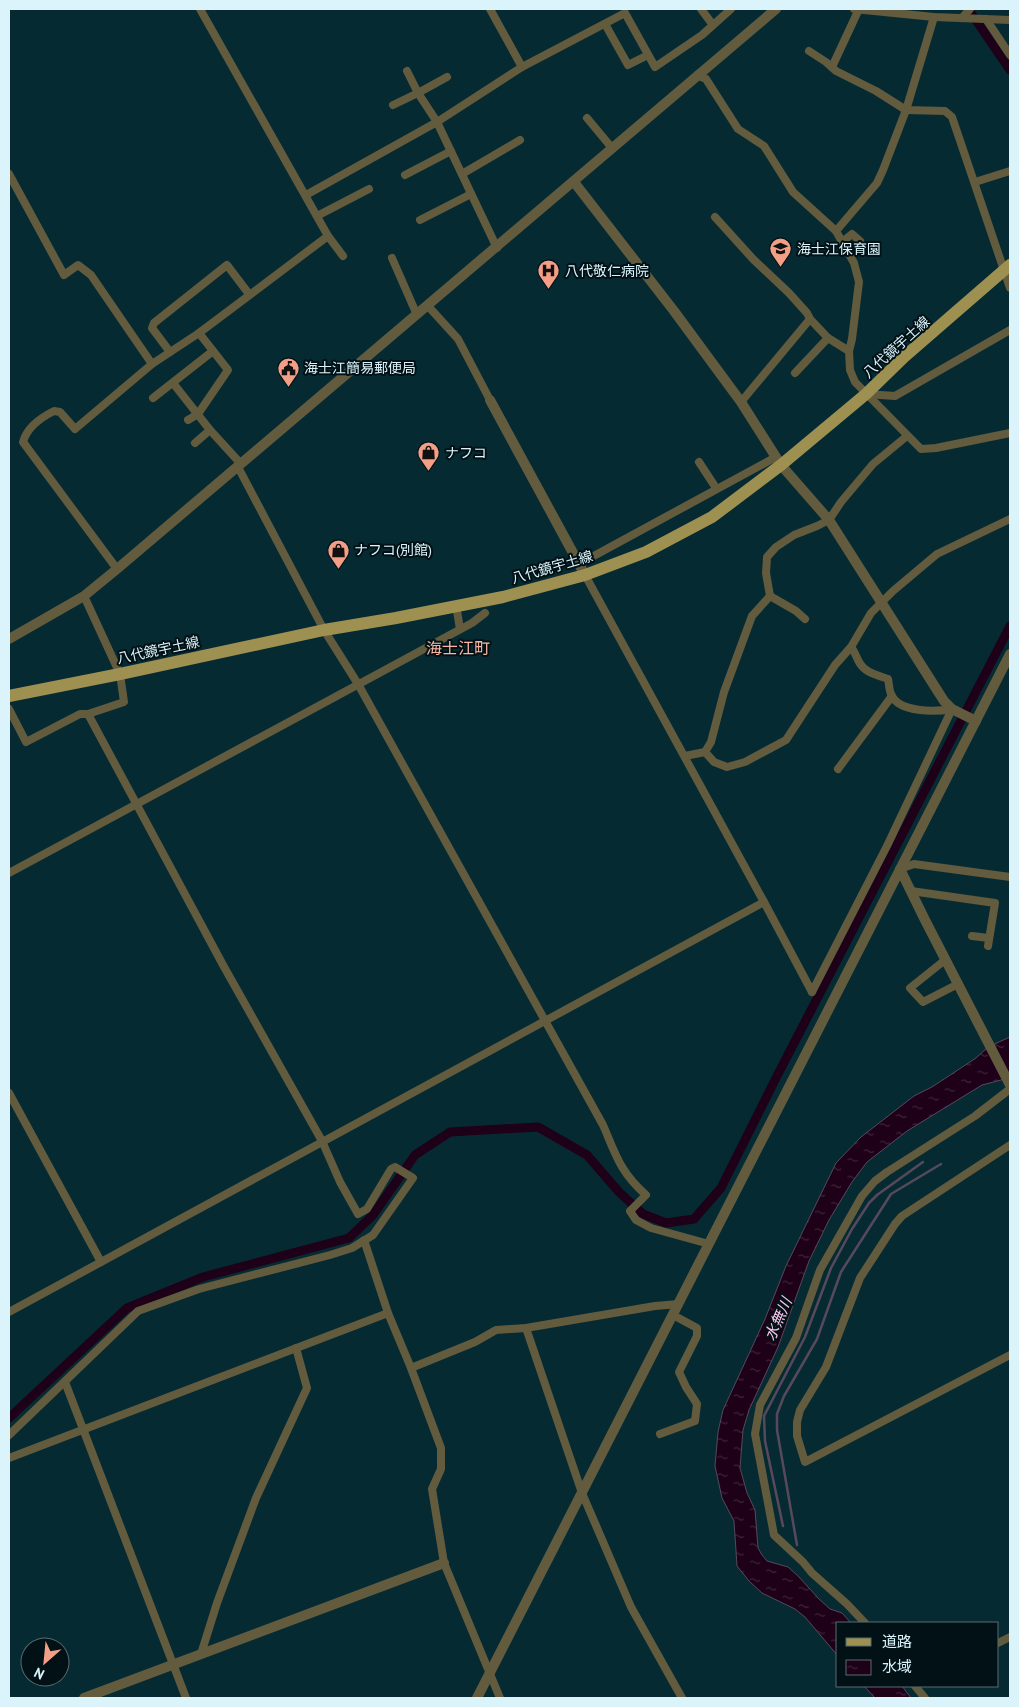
<svg xmlns="http://www.w3.org/2000/svg" width="1019" height="1707" viewBox="0 0 1019 1707" font-family="'PT Sans','Noto Sans JP',sans-serif">
  <style>
    .water { fill: url(#water-ripples); stroke: #57495c }
    .lines { fill: none; stroke-linecap: round; stroke-linejoin: round }
    .stream { stroke: #57495c; stroke-width: 2.5 }
    .canal { stroke: #1e0018; stroke-width: 9 }
    .minor { stroke: #625b3e; stroke-width: 8 }
    .tertiary { stroke: #625b3e; stroke-width: 10 }
    .primary { stroke: #9e9051; stroke-width: 12 }
    .labels { text-anchor: middle; dominant-baseline: central; stroke-width: 4; stroke-linejoin: round; paint-order: stroke }
    .poi-label { font-size: 14px; fill: #dbf3fa; stroke: #011116; text-anchor: start }
    .street-label { font-size: 14px; fill: #dbf3fa; stroke: #011116 }
    .water-label { font-size: 15px; font-style: italic; fill: #fac5eb; stroke: #011116 }
    .quarter-label { font-size: 16px; fill: #f8b7a5; stroke: #011116 }
  </style>
  <defs>
    <pattern id="water-ripples" width="26" height="14" patternUnits="userSpaceOnUse" patternTransform="scale(1.25)"><rect width="26" height="14" fill="#1e0018"/><path d="M2 4q2-2 4 0t4 0M15 11q2-2 4 0t4 0" fill="none" stroke="#3e263a"/></pattern>
  </defs>
  <rect width="100%" height="100%" fill="#062a32"/>
  <g class="water">
    <polygon points="1010,1037 1010,1074 1001,1080 982,1085 907,1131 867,1162 852,1182 829,1220 809,1261 778,1347 749,1410 743,1430 740,1468 747,1493 755,1510 758,1548 762,1555 767,1561 788,1567 798,1576 819,1599 830,1609 842,1613 851,1623 838,1623 838,1656 805,1617 795,1609 762,1593 749,1581 737,1566 734,1521 722,1498 715,1466 718,1432 723,1410 765,1319 786,1266 836,1163 861,1137 914,1096 932,1087 976,1058 988,1047"/>
    <polygon points="864,1686 902,1686 911,1698 875,1698"/>
  </g>
  <g class="lines">
    <g class="stream">
      <polyline points="783,1526 765,1441 764,1416 805,1337 831,1268 852,1229 869,1203 877,1195 923,1162"/>
      <polyline points="797,1545 777,1430 777,1414 784,1396 817,1339 841,1272 891,1194 941,1164"/>
    </g>
    <g class="canal">
      <polyline points="971,13 1010,70"/>
      <polyline points="9,1418 127,1308 203,1277 349,1238 373,1215 415,1155 450,1132 538,1127 587,1155 619,1192 643,1214 666,1223 694,1219 721,1188 777,1076 1010,626"/>
    </g>
    <g class="minor">
      <polyline points="490,9 522,67"/>
      <polyline points="701,9 713,25"/>
      <polyline points="854,9 934,17 1010,20"/>
      <polyline points="962,18 970,9"/>
      <polyline points="986,19 1010,55"/>
      <polyline points="605,24 628,65 648,55"/>
      <polyline points="809,51 826,62 836,71 876,91 906,110 945,111 952,117 1010,288"/>
      <polyline points="832,67 859,9"/>
      <polyline points="407,71 418,93 437,122 497,248"/>
      <polyline points="697,75 706,79 738,129 764,146 793,192 836,231 854,263 859,282 852,339 849,351 850,370 855,382 921,449 936,448 1010,433"/>
      <polyline points="393,105 418,93 447,77"/>
      <polyline points="587,118 612,148"/>
      <polyline points="9,174 64,275 78,265 91,275 152,364"/>
      <polyline points="462,174 520,140"/>
      <polyline points="405,175 451,151"/>
      <polyline points="975,182 1010,171"/>
      <polyline points="306,195 437,122 522,67 625,13 655,67 702,35 731,9"/>
      <polyline points="317,216 369,189"/>
      <polyline points="715,217 753,259 789,293 807,313 810,319 828,338 849,351"/>
      <polyline points="420,220 471,194"/>
      <polyline points="836,231 877,183 883,170 906,110 934,17"/>
      <polyline points="328,236 343,256"/>
      <polyline points="842,242 852,234 860,241"/>
      <polyline points="392,258 417,315"/>
      <polyline points="428,306 458,339 490,400"/>
      <polyline points="170,352 152,328 154,323 227,265 249,294"/>
      <polyline points="795,373 828,338"/>
      <polyline points="173,383 210,430 241,464"/>
      <polyline points="866,394 895,396 1010,330"/>
      <polyline points="153,398 213,351"/>
      <polyline points="741,402 810,319"/>
      <polyline points="188,420 198,414 228,370 199,333"/>
      <polyline points="195,443 210,430"/>
      <polyline points="699,462 716,488"/>
      <path d="M238,467l86,163 34,54 245,441c13,30 17,47 43,70l-16,16 6,9 15,8 58,16"/>
      <polyline points="579,564 776,457"/>
      <path d="M117,569l-94,-127c4,-15 17,-24 31,-31l6,1 15,17 77,-65 47,-31 129,-97 -128,-227"/>
      <polyline points="585,575 764,902 812,992"/>
      <polyline points="770,596 796,611 805,619"/>
      <polyline points="456,605 460,629"/>
      <path d="M851,647c4,5 5,9 8,15 6,11 18,13 29,17 1,4 1,11 3,15 7,19 45,18 61,15"/>
      <polyline points="9,709 26,742 80,714 88,714"/>
      <polyline points="705,752 714,762 727,767 745,762 786,740 835,665 851,647 871,613 893,591 937,554 1010,519"/>
      <polyline points="705,752 711,742 724,692 752,616 770,596 766,573 767,557 776,547 794,535 817,526 829,520 841,502 873,464 907,436"/>
      <polyline points="685,756 705,752"/>
      <polyline points="838,769 892,696"/>
      <polyline points="900,869 914,864 1010,877"/>
      <polyline points="9,873 472,623 485,613"/>
      <polyline points="911,891 995,903 988,946"/>
      <polyline points="972,936 989,938"/>
      <polyline points="945,960 910,988 923,1002 958,984"/>
      <polyline points="812,992 887,846 952,709"/>
      <polyline points="9,1093 101,1262"/>
      <polyline points="1010,1145 902,1216 895,1224 860,1278 826,1367 800,1410 797,1422 797,1436 805,1462 1010,1355"/>
      <polyline points="364,1240 388,1313 411,1368 441,1448 441,1469 432,1489 444,1563 500,1698"/>
      <polyline points="9,1312 764,902"/>
      <polyline points="526,1328 582,1493 631,1607 682,1698"/>
      <polyline points="411,1368 475,1342 496,1330 526,1328 655,1306 679,1304"/>
      <polyline points="65,1382 186,1698"/>
      <polyline points="660,1434 695,1421 697,1404 686,1387 679,1372 697,1336 697,1328 673,1315"/>
      <polyline points="9,1435 138,1311 199,1289 330,1255 352,1248 373,1235 413,1178 395,1167 391,1169 367,1209 358,1214 340,1182 322,1141 223,965 88,714 124,702 120,674 84,596"/>
      <polyline points="9,1458 388,1313"/>
      <polyline points="865,1623 847,1604 812,1573 803,1562 774,1535 755,1434 760,1405 796,1338 820,1270 862,1196 875,1181 887,1172 975,1116 1010,1089"/>
      <polyline points="998,1643 1010,1637"/>
      <polyline points="201,1654 217,1603 256,1498 307,1388 296,1348"/>
      <polyline points="915,1686 925,1698"/>
    </g>
    <g class="tertiary">
      <polyline points="574,182 674,311 741,402 781,465 829,520 944,701 952,709 976,721"/>
      <polyline points="490,400 585,575"/>
      <polyline points="9,639 84,596 117,569 776,9"/>
      <polyline points="900,869 925,920 1010,1085"/>
      <polyline points="84,1698 444,1563"/>
      <polyline points="477,1698 1010,654"/>
    </g>
    <polyline class="primary" points="9,696 120,674 324,630 396,618 503,597 585,575 646,552 712,517 781,465 866,394 904,357 1010,265"/>
  </g>
  <defs>
    <symbol id="school-pin" viewBox="-11 -11 22 30"><path d="M0 17L-7.5 6A9.5 9.5 0 1 1 7.5 6Z" fill="#f49e86" stroke="#011116"/><path d="M0-5L7-2L0 1L-7-2ZM-4 1L0 2.5L4 1V4Q0 6-4 4Z" fill="#111"/></symbol>
    <symbol id="hospital-pin" viewBox="-11 -11 22 30"><path d="M0 17L-7.5 6A9.5 9.5 0 1 1 7.5 6Z" fill="#f49e86" stroke="#011116"/><path d="M-5-5h3v3.5h4V-5h3V5h-3V1.5h-4V5h-3Z" fill="#111"/></symbol>
    <symbol id="civic-pin" viewBox="-11 -11 22 30"><path d="M0 17L-7.5 6A9.5 9.5 0 1 1 7.5 6Z" fill="#f49e86" stroke="#011116"/><path d="M-.6-6.5H3V-4.5H.6V-3L4-1V1h2V6H-6V1h2V-1L-.6-3ZM-1.2 2.5V6h2.4V2.5Z" fill="#111"/></symbol>
    <symbol id="shop-pin" viewBox="-11 -11 22 30"><path d="M0 17L-7.5 6A9.5 9.5 0 1 1 7.5 6Z" fill="#f49e86" stroke="#011116"/><path d="M-5-2.5h2.3a2.7 3.5 0 0 1 5.4 0H5L5.5 6h-11ZM-1.5-2.5h3a1.5 2.3 0 0 0-3 0Z" fill="#111"/></symbol>
  </defs>
  <g fill-rule="evenodd">
    <use href="#school-pin" x="768" y="236" width="25" height="34"/>
    <use href="#hospital-pin" x="536" y="258" width="25" height="34"/>
    <use href="#civic-pin" x="276" y="356" width="25" height="34"/>
    <use href="#shop-pin" x="416" y="440" width="25" height="34"/>
    <use href="#shop-pin" x="326" y="538" width="25" height="34"/>
  </g>
  <g class="labels">
    <g class="poi-label">
      <text x="797" y="249">海士江保育園</text>
      <text x="565" y="271">八代敬仁病院</text>
      <text x="304" y="368">海士江簡易郵便局</text>
      <text x="445" y="453">ナフコ</text>
      <text x="354" y="550">ナフコ(別館)</text>
    </g>
    <g class="street-label">
      <text transform="translate(896 347) rotate(-42)">八代鏡宇土線</text>
      <text transform="translate(552 567) rotate(-16)">八代鏡宇土線</text>
      <text transform="translate(158 650) rotate(-12)">八代鏡宇土線</text>
    </g>
    <g class="water-label">
      <text transform="translate(778 1319) rotate(-66)">水無川</text>
    </g>
    <g class="quarter-label">
      <text x="458" y="648">海士江町</text>
    </g>
  </g>
  <rect width="1019" height="1707" fill="none" stroke="#dbf3fa" stroke-width="20"/>
  <rect x="836" y="1622" width="162" height="65" fill="#011116" stroke="#586b71"/>
  <rect x="846" y="1638" width="25" height="8" fill="#9e9051" stroke="#586b71"/>
  <text x="882" y="1647" font-size="15" fill="#dbf3fa">道路</text>
  <rect x="846" y="1660" width="25" height="15" fill="url(#water-ripples)" stroke="#586b71"/>
  <text x="882" y="1672" font-size="15" fill="#dbf3fa">水域</text>
  <g transform="translate(45 1662) rotate(207)"><circle r="24" fill="#011116" stroke="#586b71"/>
  <path d="M0-4L9 19L0 12L-9 19Z" fill="#f49e86"/>
  <text y="-8" font-size="14" font-weight="bold" text-anchor="middle" fill="#dbf3fa">N</text>
  </g>
</svg>
